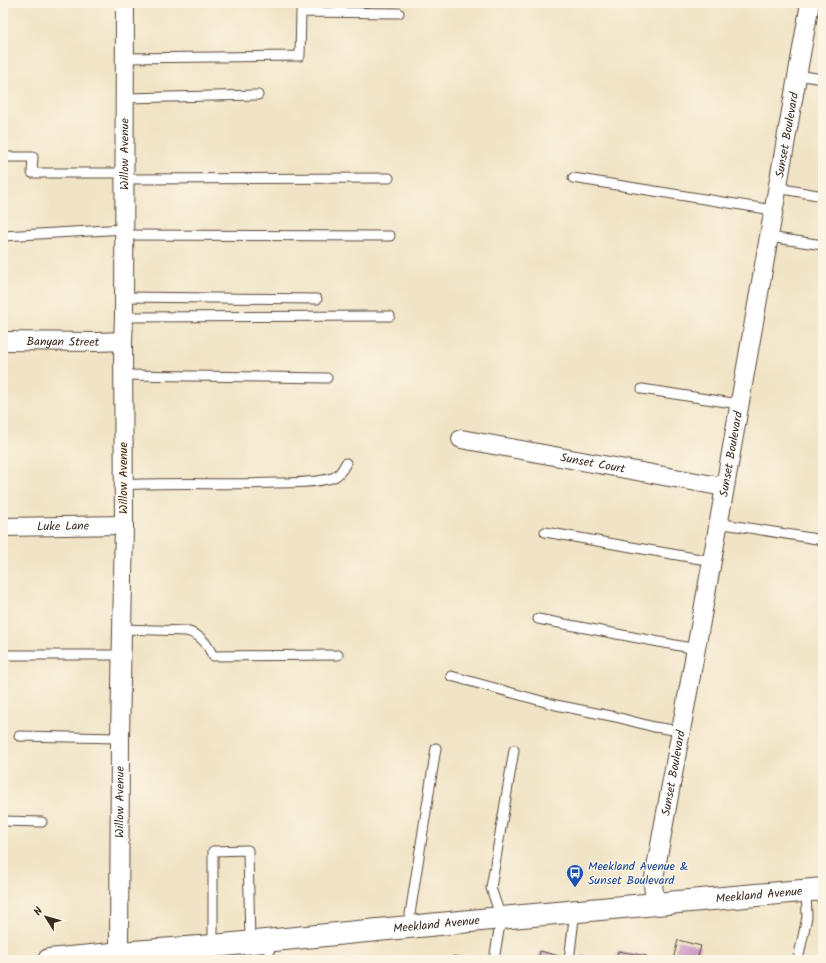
<svg xmlns="http://www.w3.org/2000/svg" width="826" height="963" viewBox="0 0 826 963" font-family="Kalam,sans-serif">
  <style>
    .building { fill: #cd97c2 }
    .lines { fill: none; stroke-linecap: round; stroke-linejoin: round }
    .service-casing { stroke: #564637; stroke-width: 11 }
    .minor-casing { stroke: #564637; stroke-width: 20 }
    .tertiary-casing { stroke: #564637; stroke-width: 24 }
    .service { stroke: #fff; stroke-width: 9 }
    .minor { stroke: #fff; stroke-width: 18 }
    .tertiary { stroke: #fff; stroke-width: 22 }
    .labels { text-anchor: middle; dominant-baseline: central; stroke-width: 3; stroke-linejoin: round; paint-order: stroke }
    .street-label { font-size: 12px; fill: #3b2a1e; stroke: #fcf5e5 }
    .transit-label { font-size: 12px; fill: #164399; stroke: #fcf5e5; text-anchor: start }
  </style>
  <rect width="100%" height="100%" fill="#fcf5e5"/>
  <filter id="ink" filterUnits="userSpaceOnUse"><feTurbulence type="fractalNoise" baseFrequency=".025" numOctaves="2"/><feDisplacementMap in="SourceGraphic" scale="8" xChannelSelector="R" yChannelSelector="G"/><feConvolveMatrix kernelMatrix="1 2 1 2 8 2 1 2 1" color-interpolation-filters="sRGB"/></filter>
  <filter id="wash" filterUnits="userSpaceOnUse"><feTurbulence type="fractalNoise" baseFrequency=".012" numOctaves="4" result="noise"/><feDisplacementMap in="SourceGraphic" scale="16" xChannelSelector="R" yChannelSelector="G"/><feGaussianBlur stdDeviation="0.9" result="paint"/><feColorMatrix in="noise" values="0 0 0 0 0 0 0 0 0 0 0 0 0 0 0 0 0 1.4 0 .05"/><feComposite in="paint" operator="in"/></filter>
  <g filter="url(#wash)">
    <rect width="100%" height="100%" fill="#f1e4c6"/>
    <g id="blocks">
      <g class="building">
        <polygon points="678,940 701,946 697,960 673,960"/>
        <polygon points="540,951 563,957 562,960 538,960"/>
        <polygon points="618,951 647,956 646,960 616,960"/>
        <polygon points="582,955 599,959 599,960 581,960"/>
        <polygon points="453,956 473,959 473,960 453,960"/>
      </g>
    </g>
  </g>
  <g filter="url(#ink)">
    <use href="#blocks" fill-opacity="0" stroke="#564637" stroke-width="1"/>
    <g class="lines">
      <defs>
        <g id="service">
          <polyline points="125,58 300,56 301,12 399,13"/>
          <polyline points="797,75 823,79"/>
          <polyline points="125,98 258,95"/>
          <polyline points="3,157 33,157 32,173 125,173"/>
          <polyline points="573,178 773,210"/>
          <polyline points="125,179 389,178"/>
          <polyline points="777,188 823,196"/>
          <polyline points="124,235 390,236"/>
          <polyline points="3,236 125,229"/>
          <polyline points="769,237 823,245"/>
          <polyline points="124,297 317,299"/>
          <polyline points="124,317 390,316"/>
          <polyline points="123,375 327,378"/>
          <polyline points="642,389 739,404"/>
          <path d="M123,485c51,-3 101,0 151,-2 18,0 41,0 58,-5 7,-2 11,-9 14,-15"/>
          <polyline points="718,523 823,540"/>
          <polyline points="545,532 712,561"/>
          <polyline points="538,619 696,649"/>
          <path d="M122,629l64,2c15,4 20,11 27,25l125,-1"/>
          <polyline points="3,655 122,655"/>
          <polyline points="451,676 556,705 616,717 654,727 681,731"/>
          <polyline points="19,736 120,738"/>
          <polyline points="3,821 42,822"/>
          <polyline points="408,927 436,748"/>
          <polyline points="269,940 269,960"/>
          <polyline points="210,960 213,946 213,851 248,850 250,942"/>
          <polyline points="494,960 501,918 491,888 514,750"/>
          <polyline points="569,960 575,911"/>
          <polyline points="798,960 807,917 806,890"/>
        </g>
        <g id="minor">
          <path id="s1" d="M3,341l94,1 26,-1"/>
          <path id="s2" d="M461,439l263,48"/>
          <path id="s3" d="M3,527l121,-2"/>
          <path id="s4" d="M655,904l-2,-21 1,-5 58,-317 98,-558"/>
          <path id="s5" d="M119,954l1,-216 4,-213 -1,-184 1,-24 1,-314"/>
        </g>
        <g id="tertiary">
          <path id="s6" d="M49,960l84,-8 80,-6 288,-28 322,-29"/>
        </g>
      </defs>
      <use href="#service" class="service-casing"/>
      <use href="#minor" class="minor-casing"/>
      <use href="#tertiary" class="tertiary-casing"/>
      <use href="#service" class="service"/>
      <use href="#minor" class="minor"/>
      <use href="#tertiary" class="tertiary"/>
    </g>
  </g>
  <defs>
    <symbol id="bus-pin" viewBox="-11 -11 22 30"><path d="M0 17L-7.5 6A9.5 9.5 0 1 1 7.5 6Z" fill="#1a4fb4" stroke="#fcf5e5"/><path d="M-5-6H5V4H4V6H2V4H-2V6H-4V4H-5ZM-3.5-4V0h7V-4ZM-3.5 1.2v1.5H-2V1.2ZM2 1.2v1.5H3.5V1.2Z" fill="#fff"/></symbol>
  </defs>
  <g fill-rule="evenodd">
    <use href="#bus-pin" x="565" y="863" width="20" height="27"/>
  </g>
  <g class="labels">
    <g class="street-label">
      <text stroke="none"><textPath href="#s4" startOffset="781">Sunset Boulevard</textPath></text>
      <text stroke="none"><textPath href="#s5" startOffset="800">Willow Avenue</textPath></text>
      <text stroke="none"><textPath href="#s1" startOffset="60">Banyan Street</textPath></text>
      <text stroke="none"><textPath href="#s4" startOffset="457">Sunset Boulevard</textPath></text>
      <text stroke="none"><textPath href="#s2" startOffset="134">Sunset Court</textPath></text>
      <text transform="translate(123 478) rotate(-90)">Willow Avenue</text>
      <text stroke="none"><textPath href="#s3" startOffset="60">Luke Lane</textPath></text>
      <text stroke="none"><textPath href="#s4" startOffset="133">Sunset Boulevard</textPath></text>
      <text stroke="none"><textPath href="#s5" startOffset="152">Willow Avenue</textPath></text>
      <text stroke="none"><textPath href="#s6" startOffset="713">Meekland Avenue</textPath></text>
      <text stroke="none"><textPath href="#s6" startOffset="389">Meekland Avenue</textPath></text>
    </g>
    <g class="transit-label">
      <text x="588" y="866">Meekland Avenue &amp;<tspan x="588" dy="14">Sunset Boulevard</tspan></text>
    </g>
  </g>
  <rect width="826" height="963" fill="none" stroke="#fcf5e5" stroke-width="16"/>
  <g transform="translate(46 917) rotate(307)" stroke="#fcf5e5" stroke-width="3" paint-order="stroke">
  <path d="M0-3L7 15L0 10L-7 15Z" fill="#3b2a1e"/>
  <text y="-6" font-size="11" font-weight="bold" text-anchor="middle" fill="#3b2a1e">N</text>
  </g>
</svg>
